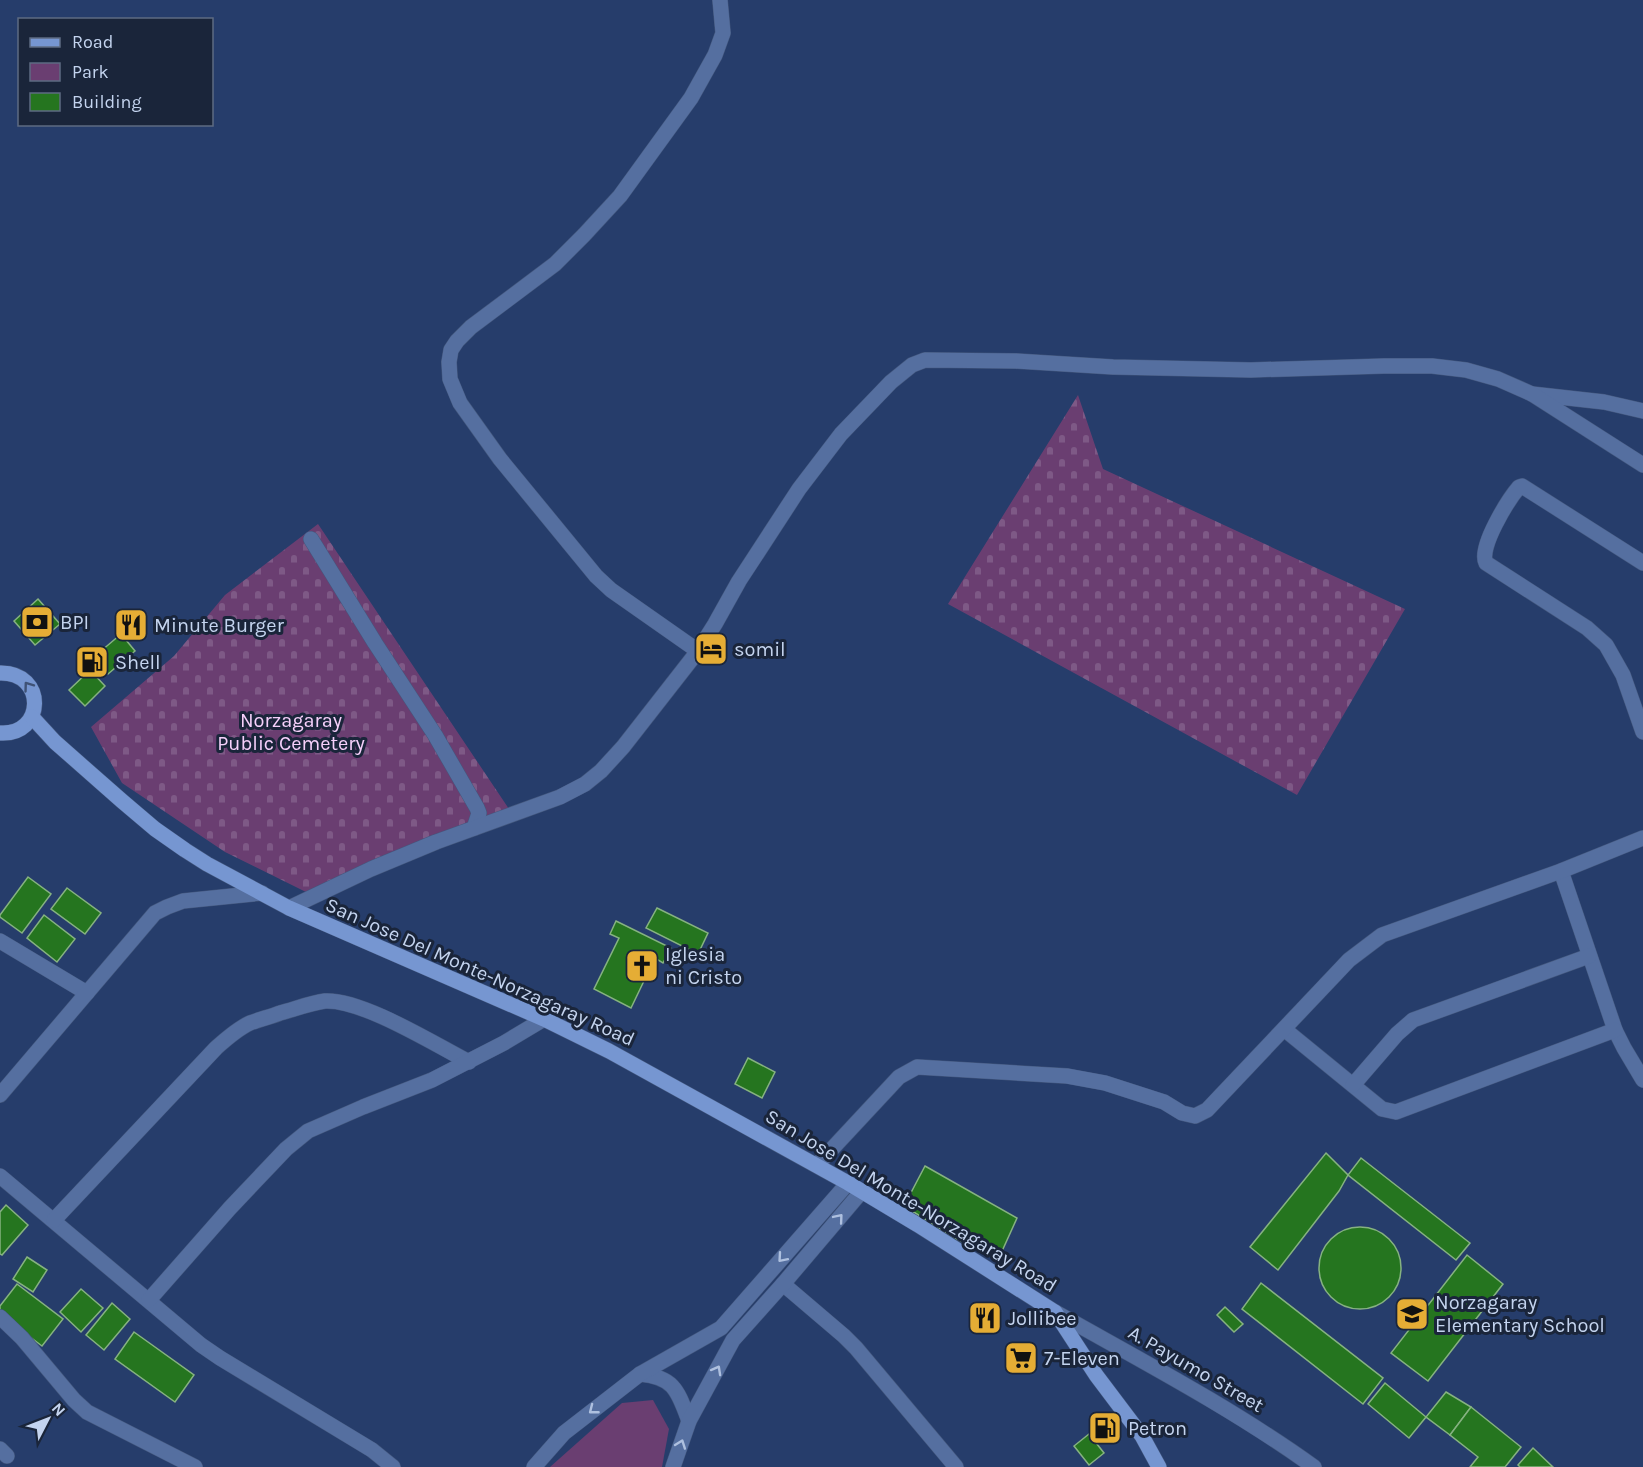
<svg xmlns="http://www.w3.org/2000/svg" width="1643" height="1467" viewBox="0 0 1643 1467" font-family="Karla,sans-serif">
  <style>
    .cemetery { fill: url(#cemetery-stones) }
    .green { fill: #6a3e71 }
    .building { fill: #25751f; stroke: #86b281; stroke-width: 1.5 }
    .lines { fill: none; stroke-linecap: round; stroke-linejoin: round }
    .street-casing { stroke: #44587e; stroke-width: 16 }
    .secondary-casing { stroke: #44587e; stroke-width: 16 }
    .primary-casing { stroke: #44587e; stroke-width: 16 }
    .street { stroke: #556fa0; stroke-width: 15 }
    .secondary { stroke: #556fa0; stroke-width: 15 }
    .primary { stroke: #7696d1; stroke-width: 15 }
    .oneway { stroke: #3f5276 }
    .oneway2 { stroke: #aec0df }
    .labels { text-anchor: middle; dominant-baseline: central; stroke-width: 6; stroke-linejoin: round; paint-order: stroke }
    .poi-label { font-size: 20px; fill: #c4d4ef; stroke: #1a253a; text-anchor: start }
    .park-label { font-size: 20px; fill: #f6d0fb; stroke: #1a253a }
    .street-label { font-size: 20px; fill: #c4d4ef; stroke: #1a253a }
  </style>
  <defs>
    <pattern id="cemetery-stones" width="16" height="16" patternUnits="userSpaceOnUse" patternTransform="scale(1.5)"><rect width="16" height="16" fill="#6a3e71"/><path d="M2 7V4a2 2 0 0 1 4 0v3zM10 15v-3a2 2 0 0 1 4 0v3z" fill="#7e5986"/></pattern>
  </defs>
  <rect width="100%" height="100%" fill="#263d6b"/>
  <g class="cemetery">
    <polygon points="1078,395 1103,469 1405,609 1297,795 948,604"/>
    <polygon points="318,524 511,812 308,893 225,852 122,783 91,727 174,656 225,595"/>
  </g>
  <polygon class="green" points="653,1400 669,1429 662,1467 550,1467 622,1403"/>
  <g class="building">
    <polygon points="38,599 60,624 35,645 14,621"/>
    <polygon points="121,634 135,651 108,674 94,657"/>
    <polygon points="90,670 105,686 85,706 69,690"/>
    <polygon points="28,877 51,894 22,933 0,917 0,915"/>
    <polygon points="67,888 101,913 85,934 51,909"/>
    <polygon points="657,908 708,933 698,954 646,928"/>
    <polygon points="44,915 75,939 57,962 27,938"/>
    <polygon points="616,921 671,948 663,963 655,958 631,1008 594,989 619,938 610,934"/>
    <polygon points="748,1058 775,1072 762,1098 735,1084"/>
    <polygon points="1326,1153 1348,1175 1339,1191 1278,1270 1250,1247"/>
    <polygon points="1361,1158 1470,1243 1456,1260 1348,1175"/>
    <polygon points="925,1166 1017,1218 998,1260 957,1239 904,1206"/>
    <polygon points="6,1205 28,1225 2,1255 0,1254 0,1212"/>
    <circle cx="1360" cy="1268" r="41"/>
    <polygon points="1467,1255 1503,1284 1428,1381 1391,1353"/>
    <polygon points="27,1257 47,1270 33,1292 13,1279"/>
    <polygon points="1261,1283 1383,1378 1363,1404 1242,1309"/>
    <polygon points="17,1284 63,1319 42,1346 0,1314 0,1306"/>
    <polygon points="81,1289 103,1308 81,1332 60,1312"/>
    <polygon points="112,1303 130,1319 104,1350 86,1335"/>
    <polygon points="1225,1307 1243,1324 1234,1332 1217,1315"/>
    <polygon points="134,1332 194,1375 175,1402 115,1359"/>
    <polygon points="1385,1383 1426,1417 1409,1438 1368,1404"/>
    <polygon points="1446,1392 1471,1407 1450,1435 1426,1417"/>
    <polygon points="1471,1407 1521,1447 1505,1467 1470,1467 1478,1457 1450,1435"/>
    <polygon points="1109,1414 1120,1431 1103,1443 1091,1426"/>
    <polygon points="1089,1434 1104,1453 1089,1465 1074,1446"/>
    <polygon points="1533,1448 1553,1467 1520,1467 1518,1465"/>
  </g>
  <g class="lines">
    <defs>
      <g id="street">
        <polyline points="1532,394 1604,402 1643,411"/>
        <polyline points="311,539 375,643 435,735 477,808 479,813 474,828"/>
        <path d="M1643,563l-121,-77 -3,1c-11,13 -41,61 -33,76l101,65 19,17 17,30 20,57"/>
        <polyline points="698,651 611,590 596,576 500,459 460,403 450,379 449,362 451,350 457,341 471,327 555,264 584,235 620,196 691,98 715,55 723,33 720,0"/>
        <polyline points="1561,871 1615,1030 1624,1048 1643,1080"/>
        <polyline points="0,941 87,993"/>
        <polyline points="1284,1029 1382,1109 1396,1112 1615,1030"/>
        <polyline points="1353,1085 1397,1034 1413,1020 1589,956"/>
        <polyline points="817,1165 899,1077 917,1067 1067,1076 1105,1083 1164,1102 1182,1113 1195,1116 1207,1110 1349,960 1382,935 1561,871 1643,838"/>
        <polyline points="0,1176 201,1345 220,1358 372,1450 393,1467"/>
        <path d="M54,1220l162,-172c10,-9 21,-19 34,-25 10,-4 20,-6 30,-10 15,-4 30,-10 45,-12 37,-2 109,43 144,61"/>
        <polyline points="783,1284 844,1336 856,1348 956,1467"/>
        <polyline points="149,1300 230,1208 286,1149 308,1131 363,1107 432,1080 504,1043 544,1019"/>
        <polyline points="0,1317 22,1338 74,1400 87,1412 195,1467"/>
        <path d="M640,1374c35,3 38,18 49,47"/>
        <polyline points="0,1449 7,1456"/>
        <polyline points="534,1467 564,1433 640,1374 721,1328 848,1183"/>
        <polyline points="673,1467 689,1421 733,1340 783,1284 862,1191"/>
      </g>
      <g id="secondary">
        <polyline points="289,908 371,869 436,842 560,797 585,784 601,771 623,747 698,651 715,624 739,581 799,489 841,434 891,382 912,365 925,360 1016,361 1113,367 1251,370 1384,366 1432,366 1466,370 1498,379 1532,394 1643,465"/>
        <polyline points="0,1095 155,913 167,907 183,901 262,893"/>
        <path d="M1055,1312c87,49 177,96 259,155"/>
      </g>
      <g id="primary">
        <path d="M0,673c47,-1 45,63 0,60"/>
        <polyline points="32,717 55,742 122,801 155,829 185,850 207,864 289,908 544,1019 609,1051 848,1183 918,1225 1055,1312 1096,1375 1142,1436 1159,1467"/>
      </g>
    </defs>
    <use href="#street" class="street-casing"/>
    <use href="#secondary" class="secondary-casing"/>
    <use href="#primary" class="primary-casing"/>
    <use href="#street" class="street"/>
    <use href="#secondary" class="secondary"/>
    <use href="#primary" class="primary"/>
  </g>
  <defs><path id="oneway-chevron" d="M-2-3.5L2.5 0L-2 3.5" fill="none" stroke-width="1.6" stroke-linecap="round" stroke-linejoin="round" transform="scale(1.5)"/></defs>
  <use class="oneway" href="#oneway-chevron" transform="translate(28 686) rotate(-126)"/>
  <g class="oneway2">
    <use href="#oneway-chevron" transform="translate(839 1218) rotate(-50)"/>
    <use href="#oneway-chevron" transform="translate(782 1258) rotate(131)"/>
    <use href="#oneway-chevron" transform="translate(717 1370) rotate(-61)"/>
    <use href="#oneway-chevron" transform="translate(593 1410) rotate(142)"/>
    <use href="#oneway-chevron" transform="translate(681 1444) rotate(-70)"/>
  </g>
  <defs>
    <symbol id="bank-square" viewBox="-11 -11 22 22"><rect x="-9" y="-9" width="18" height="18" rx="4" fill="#e5ad35" stroke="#1a253a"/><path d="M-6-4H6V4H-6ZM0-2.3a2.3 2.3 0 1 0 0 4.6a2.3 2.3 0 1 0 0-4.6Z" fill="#111"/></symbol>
    <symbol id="restaurant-square" viewBox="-11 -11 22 22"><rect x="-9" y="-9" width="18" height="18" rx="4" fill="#e5ad35" stroke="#1a253a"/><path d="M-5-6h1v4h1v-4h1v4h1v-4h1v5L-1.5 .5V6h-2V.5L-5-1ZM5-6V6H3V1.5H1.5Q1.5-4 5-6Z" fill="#111"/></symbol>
    <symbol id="hotel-square" viewBox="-11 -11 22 22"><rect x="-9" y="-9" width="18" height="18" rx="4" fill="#e5ad35" stroke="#1a253a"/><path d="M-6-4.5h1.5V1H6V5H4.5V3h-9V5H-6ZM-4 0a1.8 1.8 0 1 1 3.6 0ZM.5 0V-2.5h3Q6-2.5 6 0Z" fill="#111"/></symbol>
    <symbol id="fuel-square" viewBox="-11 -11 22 22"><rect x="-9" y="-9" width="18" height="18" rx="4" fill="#e5ad35" stroke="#1a253a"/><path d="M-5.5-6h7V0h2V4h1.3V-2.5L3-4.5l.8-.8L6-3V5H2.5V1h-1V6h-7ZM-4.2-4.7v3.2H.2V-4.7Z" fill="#111"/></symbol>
    <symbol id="church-square" viewBox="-11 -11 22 22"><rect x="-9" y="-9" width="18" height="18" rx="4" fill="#e5ad35" stroke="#1a253a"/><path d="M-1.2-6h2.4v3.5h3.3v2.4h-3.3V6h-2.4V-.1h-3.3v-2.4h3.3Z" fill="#111"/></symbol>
    <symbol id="school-square" viewBox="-11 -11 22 22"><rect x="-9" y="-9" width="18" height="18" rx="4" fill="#e5ad35" stroke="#1a253a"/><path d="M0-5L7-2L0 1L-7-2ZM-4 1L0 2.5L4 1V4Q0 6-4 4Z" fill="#111"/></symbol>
    <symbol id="supermarket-square" viewBox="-11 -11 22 22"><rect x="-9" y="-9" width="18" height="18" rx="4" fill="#e5ad35" stroke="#1a253a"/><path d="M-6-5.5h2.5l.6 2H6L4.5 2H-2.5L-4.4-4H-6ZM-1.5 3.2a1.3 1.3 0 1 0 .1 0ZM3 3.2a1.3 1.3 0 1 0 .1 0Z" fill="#111"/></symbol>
  </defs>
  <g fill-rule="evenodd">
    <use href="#bank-square" x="18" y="603" width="38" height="38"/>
    <use href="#restaurant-square" x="112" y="606" width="38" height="38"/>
    <use href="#hotel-square" x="692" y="630" width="38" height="38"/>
    <use href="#fuel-square" x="73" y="643" width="38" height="38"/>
    <use href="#church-square" x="623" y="947" width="38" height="38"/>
    <use href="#school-square" x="1393" y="1295" width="38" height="38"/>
    <use href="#restaurant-square" x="966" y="1299" width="38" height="38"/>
    <use href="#supermarket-square" x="1002" y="1339" width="38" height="38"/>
    <use href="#fuel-square" x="1086" y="1409" width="38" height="38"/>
  </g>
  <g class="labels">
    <g class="poi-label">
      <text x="60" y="622">BPI</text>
      <text x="154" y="625">Minute Burger</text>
      <text x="734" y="649">somil</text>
      <text x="115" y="662">Shell</text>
      <text x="665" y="954">Iglesia<tspan x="665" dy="23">ni Cristo</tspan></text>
      <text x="1435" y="1302">Norzagaray<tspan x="1435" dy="23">Elementary School</tspan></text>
      <text x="1008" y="1318">Jollibee</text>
      <text x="1044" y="1358">7-Eleven</text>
      <text x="1128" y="1428">Petron</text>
    </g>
    <g class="park-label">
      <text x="291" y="720">Norzagaray<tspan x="291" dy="23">Public Cemetery</tspan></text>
    </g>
    <g class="street-label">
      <text transform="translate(480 972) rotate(24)">San Jose Del Monte-Norzagaray Road</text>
      <text transform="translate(911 1201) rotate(31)">San Jose Del Monte-Norzagaray Road</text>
      <text transform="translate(1196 1369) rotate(30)">A. Payumo Street</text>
    </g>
  </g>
  <rect x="18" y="18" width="195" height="108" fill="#1a253a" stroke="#5e6b82" stroke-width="1.5"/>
  <rect x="30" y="38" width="30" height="9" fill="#7696d1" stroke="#5e6b82" stroke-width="1.5"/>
  <text x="72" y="48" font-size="18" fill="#c4d4ef">Road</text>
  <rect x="30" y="63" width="30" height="18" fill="#6a3e71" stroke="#5e6b82" stroke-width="1.5"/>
  <text x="72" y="78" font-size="18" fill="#c4d4ef">Park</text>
  <rect x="30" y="93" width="30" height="18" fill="#25751f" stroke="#5e6b82" stroke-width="1.5"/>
  <text x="72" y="108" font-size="18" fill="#c4d4ef">Building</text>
  <g transform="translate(48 1419) rotate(48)" stroke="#1a253a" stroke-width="4.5" paint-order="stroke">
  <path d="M0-4.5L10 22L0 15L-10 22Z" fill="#c4d4ef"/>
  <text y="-9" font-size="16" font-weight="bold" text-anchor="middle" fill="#c4d4ef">N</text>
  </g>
</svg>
